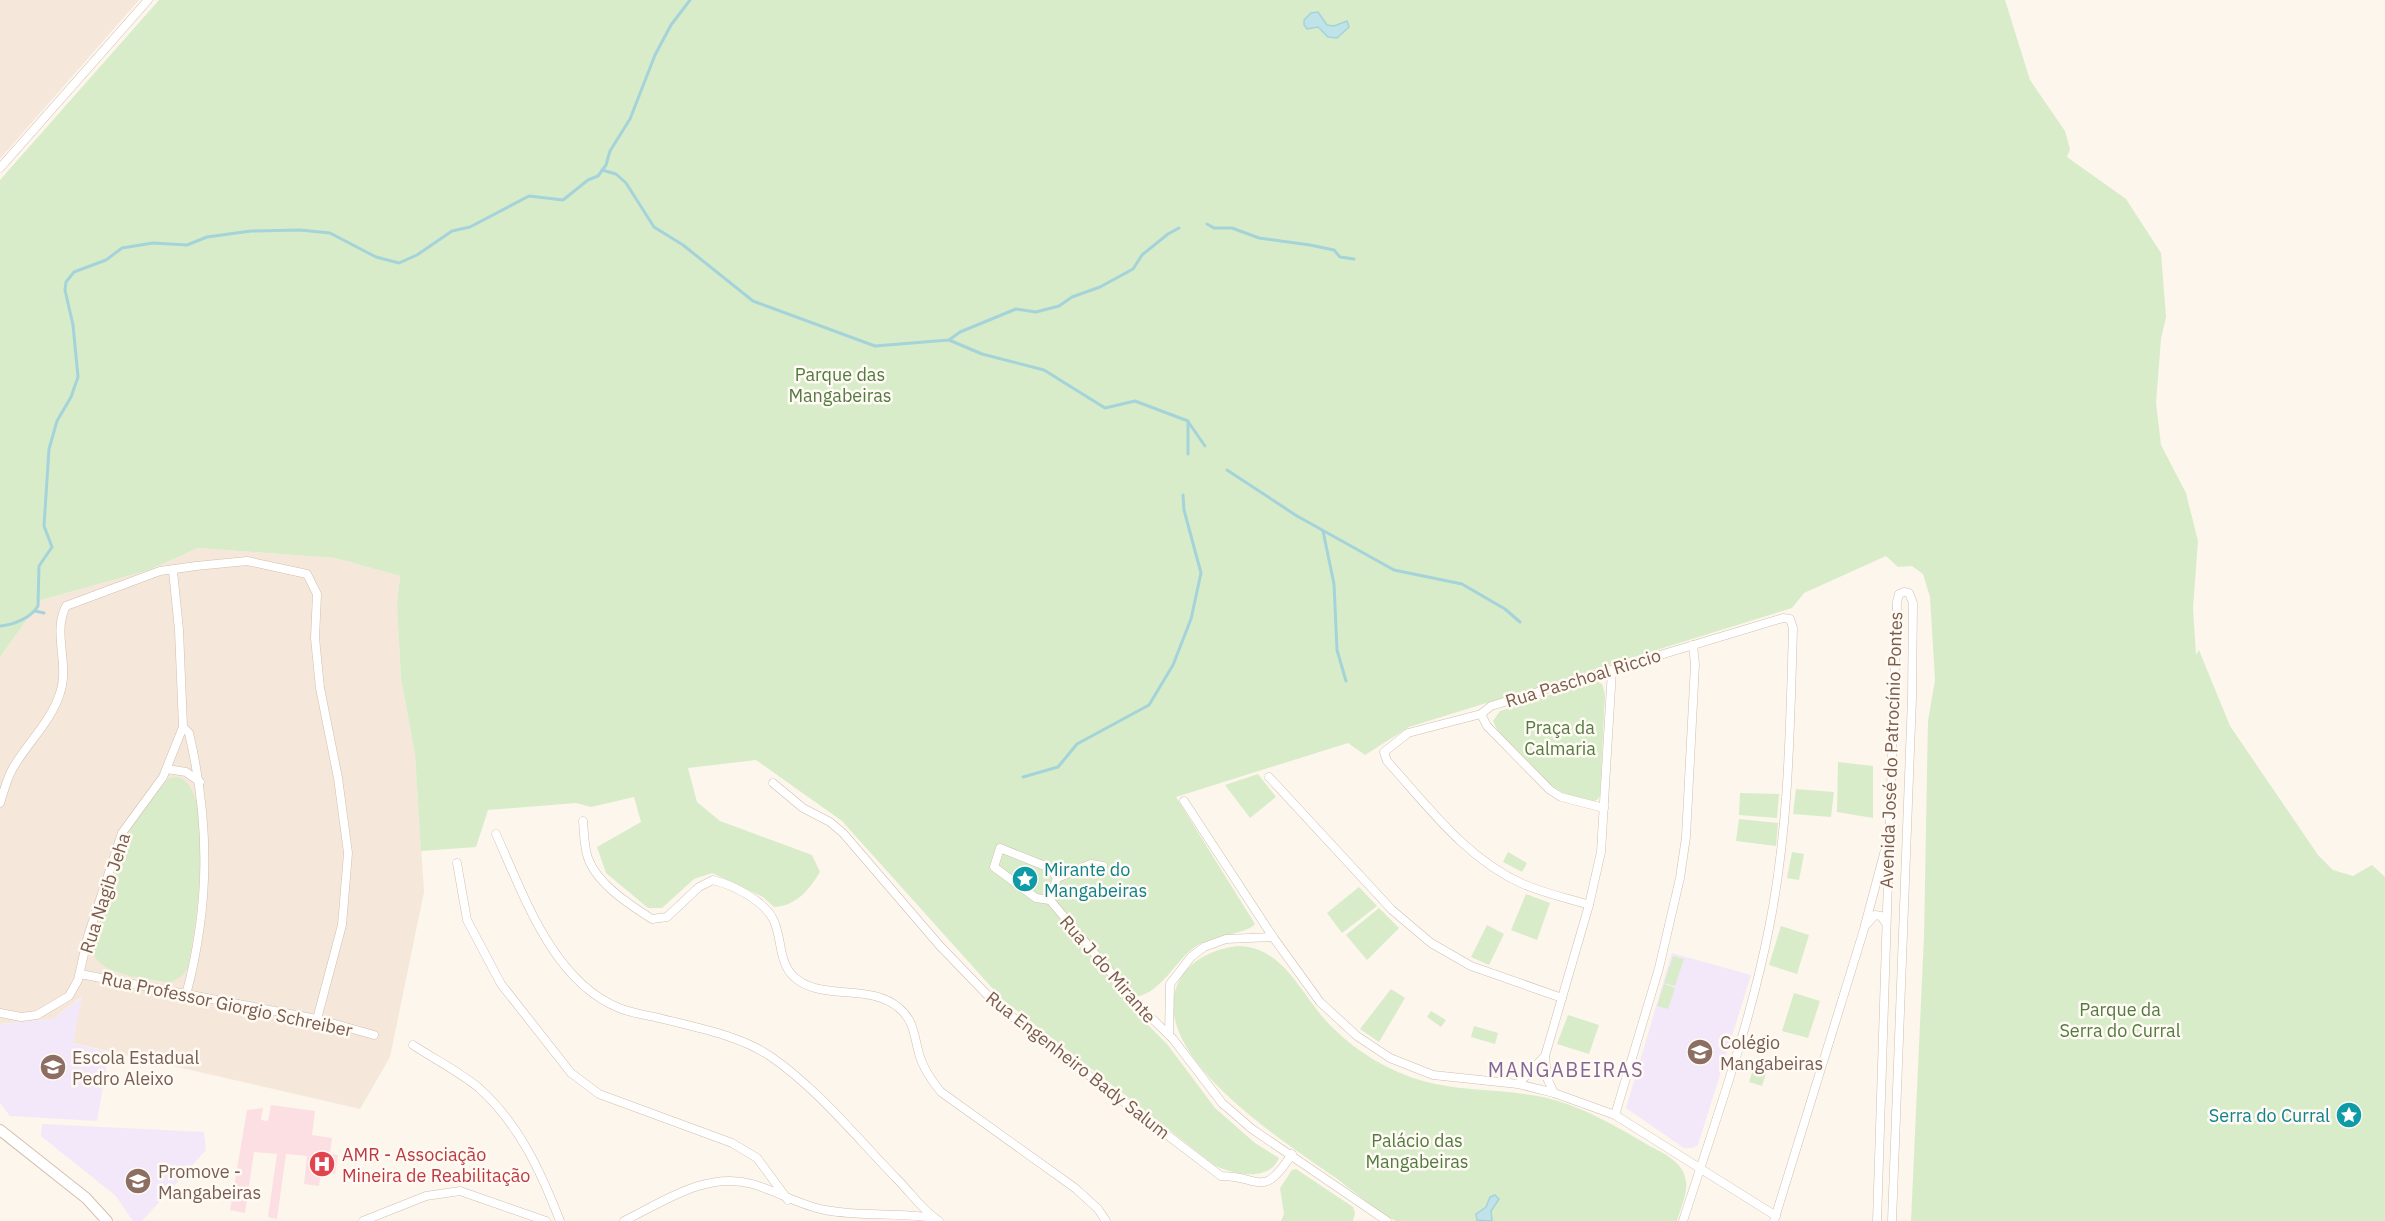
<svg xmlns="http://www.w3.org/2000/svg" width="2385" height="1221" viewBox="0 0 2385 1221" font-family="'IBM Plex Sans',sans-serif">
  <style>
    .residential { fill: #f5e8da }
    .education { fill: #f3e8fa }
    .medical { fill: #fbdfe3 }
    .green { fill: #d8ecc9 }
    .water { fill: #bfe3e8; stroke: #a5d3da; stroke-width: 1.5 }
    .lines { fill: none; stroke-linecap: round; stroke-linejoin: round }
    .stream { stroke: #a5d3da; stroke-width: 3 }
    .street-casing { stroke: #d1beb0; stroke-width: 9 }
    .secondary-casing { stroke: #d6c0b0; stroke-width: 12 }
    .street { stroke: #fff; stroke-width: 8 }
    .secondary { stroke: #fff; stroke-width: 10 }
    .labels { text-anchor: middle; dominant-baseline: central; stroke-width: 5; stroke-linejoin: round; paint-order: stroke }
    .park-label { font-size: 18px; fill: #537a41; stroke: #fffaf3 }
    .street-label { font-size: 18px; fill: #7a5c4d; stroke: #fffaf3 }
    .culture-label { font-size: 18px; fill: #0d838f; stroke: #fffaf3; text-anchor: start }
    .education-label { font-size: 18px; fill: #785e54; stroke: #fffaf3; text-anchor: start }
    .health-label { font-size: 18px; fill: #be3a42; stroke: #fffaf3; text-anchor: start }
    .neighbourhood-label { font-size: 20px; letter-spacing: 1.5px; fill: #846695; stroke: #fffaf3 }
  </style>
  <rect width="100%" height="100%" fill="#fdf6ec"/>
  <g class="residential">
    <polygon points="0,0 139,0 0,159"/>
    <polygon points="198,548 335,558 400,576 397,605 401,679 415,755 424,892 390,1057 360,1109 73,1043 81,997 53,1019 0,1024 0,657 41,600 149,570"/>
  </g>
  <g class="education">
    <polygon points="1672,953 1751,975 1698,1145 1692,1148 1684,1148 1626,1108"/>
    <polygon points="82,997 73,1043 109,1052 97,1121 10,1116 0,1103 0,1024 53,1019"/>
    <polygon points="42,1124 204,1132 206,1150 142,1221 133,1221 116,1196 41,1136"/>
  </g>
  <polygon class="medical" points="271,1105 315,1111 312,1135 332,1138 330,1154 338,1155 335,1174 321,1172 319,1186 304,1184 307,1156 286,1154 277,1219 268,1217 277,1154 254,1152 245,1213 230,1210 247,1110 263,1108 261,1120 268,1121"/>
  <g class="green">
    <path d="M159,0h1846l25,80 35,51 5,18 -3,8 59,42 35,54 5,64 -5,22 -5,64 5,42 25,48 12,48 -5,67 3,47 3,-5 31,76 88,129 15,15 20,6 19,-11 13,12v344h-474l13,-285 4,-215 7,-41 -5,-83 -7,-23 -11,-8 -14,1 -12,-11 -82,37 -12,15 -383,119 -44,28 -17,-12 -172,54 79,127c-8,10 -45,12 -60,23 -21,14 -35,50 -64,50l-3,8 39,39 48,64 40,35 24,15c-10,25 -47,16 -65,7l-212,-166 -160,-178 -86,-61 -68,8 9,34 23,19 92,34 8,17c-11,18 -24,34 -46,35l-11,-10 -51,-24 -18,6 -32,29h-14l-42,-35 -9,-26 44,-25 -7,-25 -43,10 -15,-4 -88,7 -12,37 -55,4 -6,-96 -14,-76 -4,-74 3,-29 -65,-18 -137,-10 -49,22 -108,30 -41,57v-477z"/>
    <path d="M1595,680l7,4 3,10 -5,102 -3,4c-30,11 -93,-53 -104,-79l7,-10z"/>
    <polygon points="1838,762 1873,766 1873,818 1837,812"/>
    <polygon points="1258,774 1276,797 1250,818 1225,785"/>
    <path d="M177,777c41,8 18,158 11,190l-6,9 -12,7c-23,-5 -76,-7 -78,-36l31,-105 15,-26 31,-38z"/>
    <polygon points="1796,789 1834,792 1831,817 1793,814"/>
    <polygon points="1740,793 1779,794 1777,818 1739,815"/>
    <polygon points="1739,819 1778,823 1776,846 1736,841"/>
    <polygon points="1508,852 1527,863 1522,872 1503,862"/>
    <polygon points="1792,852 1804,854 1799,880 1787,878"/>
    <polygon points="1359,887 1377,906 1342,933 1327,913"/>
    <polygon points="1526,894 1550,903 1537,940 1511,930"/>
    <polygon points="1379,908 1399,928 1367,960 1346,935"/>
    <polygon points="1487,925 1504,934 1489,965 1471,957"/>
    <polygon points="1781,926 1809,935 1797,974 1769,965"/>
    <path d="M1237,946c49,0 65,53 96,82 25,25 56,43 90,53 34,10 73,8 108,14 43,6 81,29 117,50 16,9 35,16 38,36 2,12 -6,29 -9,40 -73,0 -146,0 -218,0 -13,0 -53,0 -63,0 -14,-6 -49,-35 -63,-45 -47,-33 -193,-125 -153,-197 12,-20 34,-30 57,-33z"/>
    <polygon points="1673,956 1684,959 1675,986 1664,983"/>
    <polygon points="1664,984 1675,988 1668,1009 1657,1006"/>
    <polygon points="1391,989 1405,998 1379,1042 1360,1029"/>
    <polygon points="1794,993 1820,1001 1808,1038 1782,1031"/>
    <polygon points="1431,1011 1446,1020 1441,1027 1427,1017"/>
    <polygon points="1568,1015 1599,1025 1589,1054 1557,1044"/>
    <polygon points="1474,1026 1498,1033 1495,1044 1471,1037"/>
    <polygon points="1757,1057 1770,1061 1762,1086 1749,1082"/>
    <polygon points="1296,1169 1353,1207 1355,1213 1353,1221 1281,1221 1284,1214 1280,1188 1292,1170"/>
  </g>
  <g class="water">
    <polygon points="1318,12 1327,25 1334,26 1347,21 1349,27 1337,38 1328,37 1318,27 1307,29 1304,25 1304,20 1311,13"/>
    <polygon points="1495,1195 1499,1199 1491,1211 1492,1221 1477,1220 1476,1214 1486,1207 1490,1197"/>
  </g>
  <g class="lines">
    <g class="stream">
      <polyline points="602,170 616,174 626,183 654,227 683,245 753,301 875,346 949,340 960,332 1016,309 1036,312 1059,306 1072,297 1100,287 1133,269 1142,255 1168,234 1179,228"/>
      <polyline points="1207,224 1214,228 1232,228 1259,238 1310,245 1334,250 1340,257 1354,259"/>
      <polyline points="949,340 982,354 1044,370 1105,408 1135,401 1188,421 1188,454"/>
      <polyline points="1189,423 1205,446"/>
      <polyline points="1227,470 1297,516 1394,570 1462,584 1505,609 1520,622"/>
      <polyline points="1323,531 1334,584 1337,650 1346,681"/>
      <polyline points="35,611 44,613"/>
      <path d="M0,626c13,-1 31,-8 38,-20l1,-40 13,-19 -8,-21 5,-77 8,-28 14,-24 7,-20 -5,-52 -8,-35 1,-8 8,-10 32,-12 16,-12 31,-5 34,2 20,-8 44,-6 49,-1 30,3 46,24 23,6 18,-8 35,-24 18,-4 59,-31 34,4 25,-20 10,-4 8,-11 4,-14 20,-32 25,-64 16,-30 19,-25"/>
      <polyline points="1023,777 1058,767 1077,744 1149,705 1173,665 1191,619 1201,573 1184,510 1183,495"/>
    </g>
    <defs>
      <g id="street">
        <polyline points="0,168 148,0"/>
        <path d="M173,571l6,59 4,97 6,6c21,90 21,172 -3,262"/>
        <polyline points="1481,714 1487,726 1550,790 1561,797 1604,808"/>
        <polyline points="167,769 186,772 200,782"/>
        <polyline points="1269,777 1392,910 1431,943 1471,966 1562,998"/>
        <path d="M773,783l30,25 27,14 13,11 97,113 58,60 223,170c40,0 41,24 71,-22"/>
        <polyline points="1184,801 1273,937 1320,1002 1357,1036 1390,1058 1433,1075 1518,1084 1554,1093 1615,1115 1776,1216"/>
        <path d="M0,803c4,-12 7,-25 13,-35 15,-26 38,-46 47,-75 10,-29 -8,-60 6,-87l94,-35 36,-5 51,-5 60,13 10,20 -2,44 5,50 18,90 10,75 -6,72 -25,94"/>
        <path d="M583,821c1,11 1,26 5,37 9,26 42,47 64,61l15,-2 32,-30 14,-7c20,5 50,20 60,39 9,17 5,40 19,56 27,28 77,7 107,33 16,13 15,30 21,49 4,13 12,24 21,35l134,96 23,21 8,12"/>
        <path d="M496,834c27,59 56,147 123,174 12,5 27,7 40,10 35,9 80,17 111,38 48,33 87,82 127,123 14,14 26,32 42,42"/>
        <polygon points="1000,848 1050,868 1057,878 1050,900 1036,898 994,867"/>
        <polyline points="457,863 467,920 501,984 571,1073 599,1094 732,1143 757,1158 788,1200"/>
        <polyline points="1057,878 1091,864 1103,866"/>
        <polyline points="1050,900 1137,1004 1173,1039 1222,1103 1252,1129 1387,1221"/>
        <path d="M1589,905c-22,-7 -46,-12 -66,-21 -57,-25 -96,-79 -136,-123l-3,-9 24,-19 73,-19 10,-8 292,-88 7,1 3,9c-3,100 -4,201 -24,300 -19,98 -55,197 -86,293"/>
        <polyline points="1865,925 1885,850"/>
        <polyline points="80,974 317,1019 374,1035"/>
        <polyline points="0,1013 21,1017 37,1015 69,996 78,980 88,936 122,833 163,777 183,727"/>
        <polyline points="1169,1035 1170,984 1191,957 1204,947 1226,939 1273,937"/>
        <path d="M413,1045c21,14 47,27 66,43 40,36 62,84 81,133"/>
        <polyline points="1545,1056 1589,905 1601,852 1612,670"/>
        <polyline points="1518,1084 1545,1056 1547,1078 1554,1093"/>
        <polyline points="1615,1115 1659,968 1680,878 1686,837 1695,664 1693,645"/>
        <polyline points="363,1221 426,1196 460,1191 546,1221"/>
        <path d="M624,1221c39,-19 82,-50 128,-37 25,7 47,21 73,26 36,7 73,2 109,8"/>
        <polyline points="1774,1221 1865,926 1875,915 1881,916 1885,922"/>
        <polyline points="1877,1221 1897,602 1899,594 1904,592 1909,593 1913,603 1912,698 1892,1221"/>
      </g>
      <polyline id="secondary" points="0,1130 86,1198 107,1221"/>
    </defs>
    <use href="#street" class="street-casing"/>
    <use href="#secondary" class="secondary-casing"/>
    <use href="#street" class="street"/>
    <use href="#secondary" class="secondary"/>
  </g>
  <defs>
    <symbol id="sight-disc" viewBox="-11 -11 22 22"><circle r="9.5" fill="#0f9aa8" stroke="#fffaf3"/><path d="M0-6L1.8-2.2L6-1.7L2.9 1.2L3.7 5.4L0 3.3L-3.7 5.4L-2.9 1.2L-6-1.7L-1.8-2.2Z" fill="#fff"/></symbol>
    <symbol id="school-disc" viewBox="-11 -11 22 22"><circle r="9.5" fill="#8d6e63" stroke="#fffaf3"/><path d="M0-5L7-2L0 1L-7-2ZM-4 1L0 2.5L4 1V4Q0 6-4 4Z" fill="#fff"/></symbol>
    <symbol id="hospital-disc" viewBox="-11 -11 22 22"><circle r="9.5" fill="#e0444e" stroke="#fffaf3"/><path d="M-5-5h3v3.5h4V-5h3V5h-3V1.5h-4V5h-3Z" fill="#fff"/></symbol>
  </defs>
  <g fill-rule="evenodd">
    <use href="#sight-disc" x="1010" y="864" width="30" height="30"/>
    <use href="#school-disc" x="1685" y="1037" width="30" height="30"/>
    <use href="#school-disc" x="38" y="1052" width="30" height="30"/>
    <use href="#sight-disc" x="2334" y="1100" width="30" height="30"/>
    <use href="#hospital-disc" x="307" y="1149" width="30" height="30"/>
    <use href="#school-disc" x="123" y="1166" width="30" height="30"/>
  </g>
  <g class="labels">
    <g class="park-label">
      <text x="840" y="374">Parque das<tspan x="840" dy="21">Mangabeiras</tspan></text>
      <text x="1560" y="727">Praça da<tspan x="1560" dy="21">Calmaria</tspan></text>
      <text x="2120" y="1009">Parque da<tspan x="2120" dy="21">Serra do Curral</tspan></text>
      <text x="1417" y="1140">Palácio das<tspan x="1417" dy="21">Mangabeiras</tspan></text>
    </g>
    <g class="street-label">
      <text transform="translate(1583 678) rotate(-17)">Rua Paschoal Riccio</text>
      <text transform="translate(1891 750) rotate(-88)">Avenida José do Patrocínio Pontes</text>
      <text transform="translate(105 893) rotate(-72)">Rua Nagib Jeha</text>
      <text transform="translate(1108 969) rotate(49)">Rua J do Mirante</text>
      <text transform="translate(227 1004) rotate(12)">Rua Professor Giorgio Schreiber</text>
      <text transform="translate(1078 1065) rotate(38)">Rua Engenheiro Bady Salum</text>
    </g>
    <g class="culture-label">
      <text x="1044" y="869">Mirante do<tspan x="1044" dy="21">Mangabeiras</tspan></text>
      <text x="2330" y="1115" text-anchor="end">Serra do Curral</text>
    </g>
    <g class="education-label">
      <text x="1720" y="1042">Colégio<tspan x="1720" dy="21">Mangabeiras</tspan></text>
      <text x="72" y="1057">Escola Estadual<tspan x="72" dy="21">Pedro Aleixo</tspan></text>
      <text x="158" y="1171">Promove -<tspan x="158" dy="21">Mangabeiras</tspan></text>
    </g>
    <g class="health-label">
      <text x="342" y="1154">AMR - Associação<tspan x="342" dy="21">Mineira de Reabilitação</tspan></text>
    </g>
    <g class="neighbourhood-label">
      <text x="1566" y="1069">MANGABEIRAS</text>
    </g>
  </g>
</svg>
